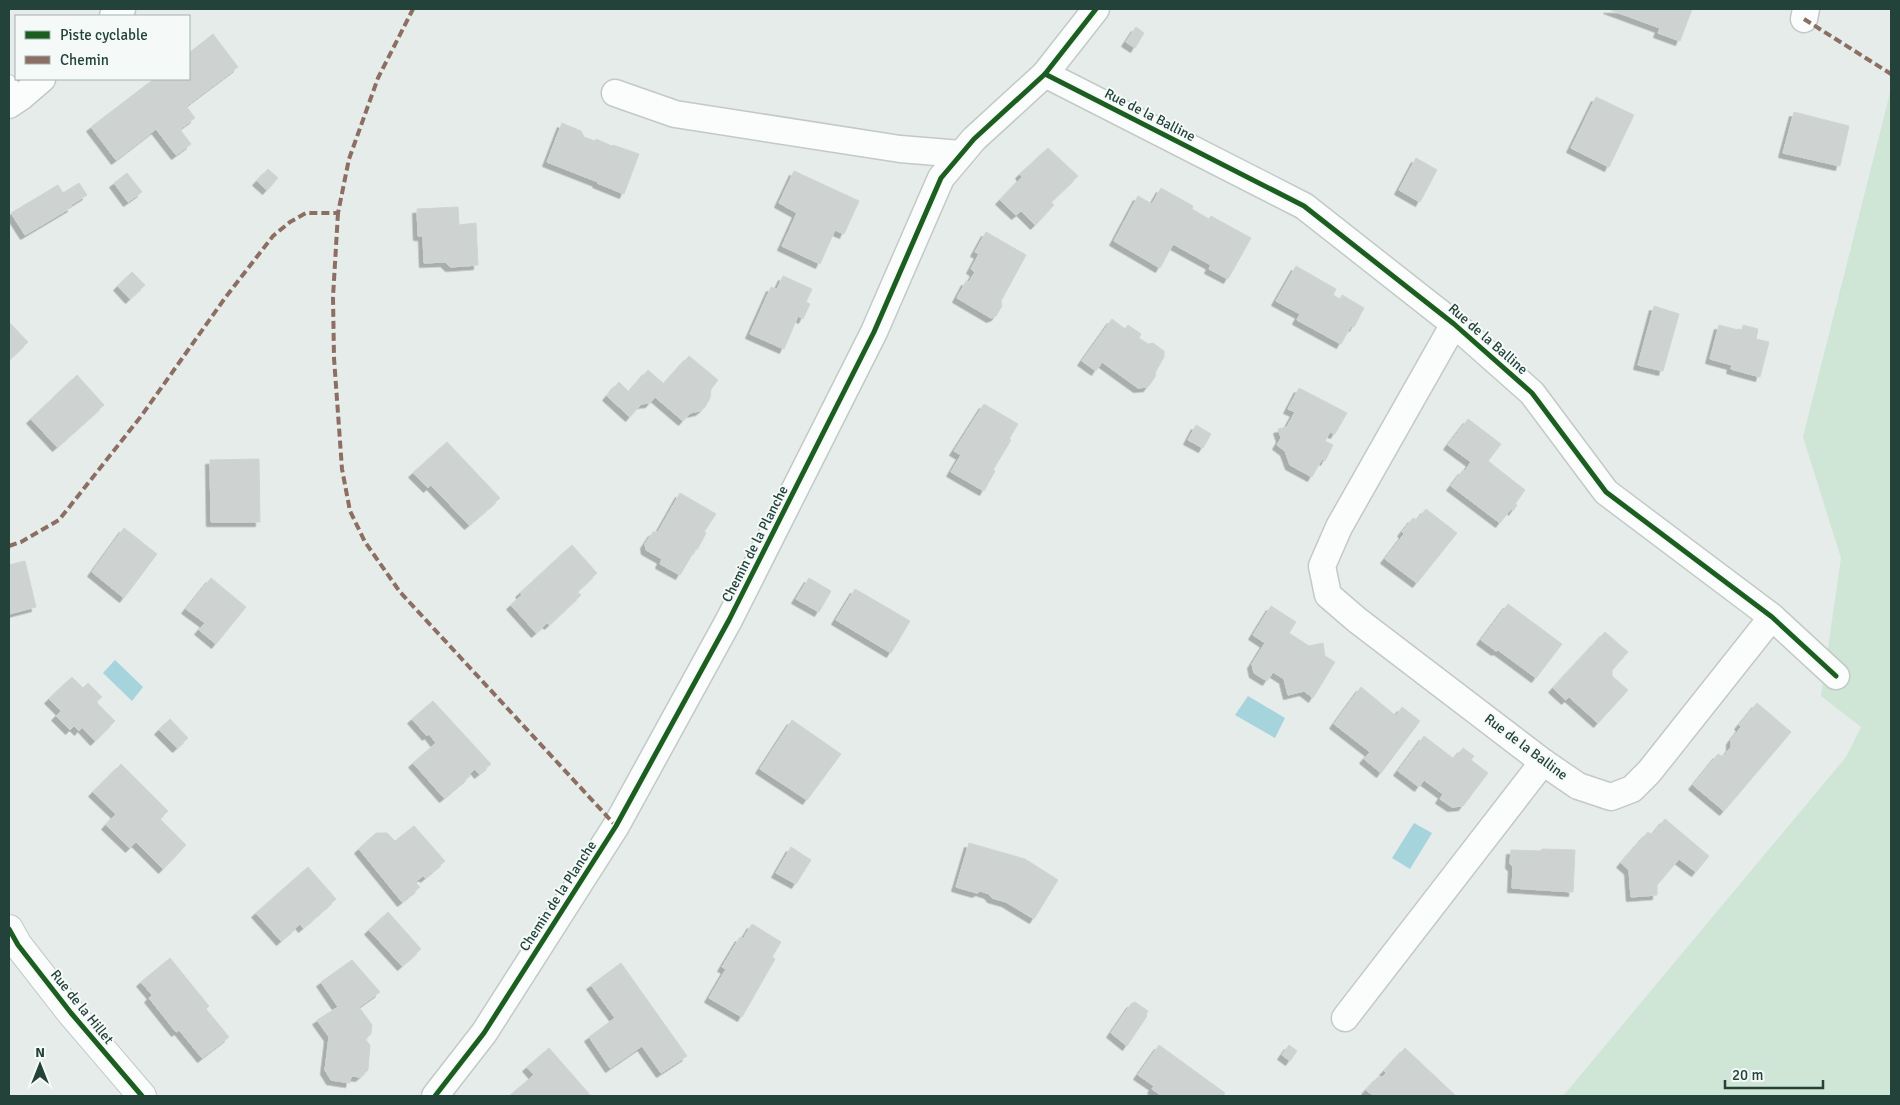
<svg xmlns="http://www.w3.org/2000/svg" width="1900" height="1105" viewBox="0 0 1900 1105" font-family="Signika,sans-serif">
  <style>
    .green { fill: #cfe5d6 }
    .water { fill: #a6d4dc }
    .building { fill: #ced3d1; stroke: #cfd5d2; filter: url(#shadow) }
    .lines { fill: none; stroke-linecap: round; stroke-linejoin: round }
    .lane-casing { stroke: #c3c9c7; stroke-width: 16 }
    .street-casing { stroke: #c3c9c7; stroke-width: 29 }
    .secondary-casing { stroke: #c2cac7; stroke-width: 30 }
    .lane { stroke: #fbfcfc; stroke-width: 14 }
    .street { stroke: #fbfcfc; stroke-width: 26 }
    .secondary { stroke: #fbfcfc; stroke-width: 28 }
    .quiet { stroke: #8d6e63; stroke-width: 4; stroke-dasharray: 8 4; stroke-linecap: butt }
    .cycleway-casing { stroke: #f5faf8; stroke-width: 8 }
    .cycleway { stroke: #1b5e20; stroke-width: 5 }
    .labels { text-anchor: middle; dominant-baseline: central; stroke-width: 4; stroke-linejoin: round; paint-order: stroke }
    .street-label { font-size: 14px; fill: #22423a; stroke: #f5faf8 }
  </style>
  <defs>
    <filter id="shadow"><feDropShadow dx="-4.5" dy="4.5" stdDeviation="0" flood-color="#0004"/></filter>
  </defs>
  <rect width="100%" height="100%" fill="#e6ece9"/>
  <polygon class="green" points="1890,93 1891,93 1891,1096 1563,1096 1846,757 1861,727 1821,696 1841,558 1803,437"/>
  <g class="water">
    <polygon points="115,660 143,687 132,701 103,673"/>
    <polygon points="1248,696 1285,718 1275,738 1235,715"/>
    <polygon points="1414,823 1432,833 1410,869 1392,858"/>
  </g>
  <g class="building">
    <polygon points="1608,9 1692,9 1680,41 1658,33 1660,28"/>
    <polygon points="1136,27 1144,33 1135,48 1126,42"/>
    <polygon points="213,34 238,67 186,106 195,118 180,129 146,85 154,79 189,79 189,53"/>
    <polygon points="146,85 191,144 176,155 156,129 116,160 91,127"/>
    <polygon points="1596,97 1634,115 1609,167 1571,148"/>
    <polygon points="1794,112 1849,126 1840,166 1783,153"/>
    <polygon points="562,123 581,131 584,137 595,141 596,139 612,146 613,145 639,154 624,194 597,183 598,182 547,162"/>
    <polygon points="1048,148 1078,176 1051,202 1054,205 1035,225 1021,211 1016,215 1000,200 1022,177 1020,174"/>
    <polygon points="1416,158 1437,170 1420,202 1399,190"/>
    <polygon points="268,169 278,178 267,190 257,181"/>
    <polygon points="794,171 859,201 844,234 835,230 820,264 782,246 797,213 779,203"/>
    <polygon points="127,173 142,192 128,202 114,183"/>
    <polygon points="79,183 87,195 71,205 72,207 25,235 11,213 58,185 63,193"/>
    <polygon points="1161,188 1193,206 1192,209 1209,219 1211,216 1251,238 1228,279 1209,269 1211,265 1173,244 1160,268 1114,241 1138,196 1152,204"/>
    <polygon points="458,207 459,225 476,223 478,265 450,267 445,262 424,263 423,236 418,236 417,209"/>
    <polygon points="986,232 1026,255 1001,301 1002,306 996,316 991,318 957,298 966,281 969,282 975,272 971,269 979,254 975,252"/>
    <polygon points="1296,266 1336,289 1333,295 1340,299 1342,295 1364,308 1354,327 1351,326 1341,344 1297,320 1300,314 1276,301"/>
    <polygon points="132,272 145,285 130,299 118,286"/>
    <polygon points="783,276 812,289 806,302 810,304 803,319 798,316 784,349 750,334 771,287 777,289"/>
    <polygon points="1654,306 1679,314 1663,371 1638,365"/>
    <polygon points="1112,319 1125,329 1128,325 1141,334 1139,338 1148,344 1153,343 1164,351 1164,357 1156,371 1155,377 1148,387 1138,388 1102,362 1096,371 1082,361"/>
    <polygon points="9,322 28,342 9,360"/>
    <polygon points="1719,325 1742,331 1743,325 1758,329 1756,339 1769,342 1760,377 1731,369 1732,365 1710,359"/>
    <polygon points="689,356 718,380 711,389 710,398 705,407 700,411 690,413 683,421 655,397 650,403 641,404 630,417 607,396 619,382 629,392 648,370 664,384"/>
    <polygon points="77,375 104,405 57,447 31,419"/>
    <polygon points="1299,388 1347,413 1335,434 1330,432 1325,441 1333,445 1325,461 1322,459 1312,477 1290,465 1285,451 1277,445 1281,438 1278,429 1287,427 1295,412 1288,409"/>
    <polygon points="984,404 1018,424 1009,439 1011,440 993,470 995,471 984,491 951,472 961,455 954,451"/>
    <polygon points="1468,419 1501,444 1488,461 1525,490 1515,504 1517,505 1513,511 1511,509 1500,523 1451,486 1463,470 1465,471 1471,462 1448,445"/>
    <polygon points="1196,425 1211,434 1203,448 1188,440"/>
    <polygon points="447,442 500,498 469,525 431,485 428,488 413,473"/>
    <polygon points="259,459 260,522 211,522 210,460"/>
    <polygon points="680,493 716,514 704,532 706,533 697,550 696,548 680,575 660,564 662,559 646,550 645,544 653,532 658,532"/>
    <polygon points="1426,509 1457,533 1417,583 1385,559 1404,534 1402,532 1413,518 1417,520"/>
    <polygon points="124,528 157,554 124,598 92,572"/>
    <polygon points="572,545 597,573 577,592 581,595 549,625 547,623 536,633 511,605 522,595 520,593"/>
    <polygon points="25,561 36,607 9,614 9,565"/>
    <polygon points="211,578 246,607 216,644 199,630 205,623 186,609"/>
    <polygon points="809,578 831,591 819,612 796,599"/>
    <polygon points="855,589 910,621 891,653 836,620"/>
    <polygon points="1508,604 1562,644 1536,678 1498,650 1496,651 1481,640"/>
    <polygon points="1271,606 1296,622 1289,633 1309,646 1323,643 1325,656 1335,662 1313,698 1304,691 1288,695 1284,679 1273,672 1267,681 1254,673 1252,664 1265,643 1253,635"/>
    <polygon points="1605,632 1628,652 1612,670 1612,676 1628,690 1598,723 1569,697 1566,700 1553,688"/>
    <polygon points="72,677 83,688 88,683 102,697 96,702 115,721 95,741 82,727 79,731 74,726 70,730 56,716 61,711 49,699"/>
    <polygon points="1361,687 1396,716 1402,707 1420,721 1381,773 1364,759 1370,752 1334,724"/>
    <polygon points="433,701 491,764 479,774 475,769 469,774 470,776 444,798 413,763 436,743 429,734 427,736 412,719"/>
    <polygon points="1757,703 1791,732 1724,811 1693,785 1718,754 1723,757 1731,747 1731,740 1741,727 1739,725"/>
    <polygon points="170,719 188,738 177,748 159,730"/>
    <polygon points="792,720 841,754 807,800 760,769"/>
    <polygon points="1424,736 1454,759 1463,748 1474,756 1471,760 1488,773 1463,806 1452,807 1440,799 1443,794 1424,780 1419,787 1398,771"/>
    <polygon points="121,764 168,811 160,819 186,845 163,869 136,842 130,848 106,825 116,814 93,792"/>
    <polygon points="1665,819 1709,856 1696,872 1679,859 1657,885 1657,895 1631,897 1629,870 1621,863 1648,832 1652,835"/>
    <polygon points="414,826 445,861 425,878 423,876 415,882 420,887 402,902 359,849 376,833 387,833 395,841"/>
    <polygon points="969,843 1025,859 1058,880 1034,919 1006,902 992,898 989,894 980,891 977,893 956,887"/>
    <polygon points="791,847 811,860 796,884 776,873"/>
    <polygon points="1542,849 1575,850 1573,892 1512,888 1513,867 1510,864 1511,850 1541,851"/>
    <polygon points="308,867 336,899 303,928 300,924 281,941 256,913"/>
    <polygon points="388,912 421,949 402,966 369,930"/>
    <polygon points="752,924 781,942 772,957 775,959 742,1017 709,998 726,969 722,967 740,937 743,939"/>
    <polygon points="170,958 209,1006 206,1009 229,1037 202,1058 179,1030 176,1032 149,998 152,995 141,982"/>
    <polygon points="352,960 380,992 359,1007 372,1025 371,1034 365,1039 370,1045 368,1070 360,1077 351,1076 350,1083 331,1080 325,1070 329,1037 317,1020 338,1007 321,982"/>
    <polygon points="621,963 687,1056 661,1073 642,1046 610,1068 589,1037 615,1018 591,985"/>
    <polygon points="1135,1002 1148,1011 1146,1015 1147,1016 1127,1046 1111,1033 1131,1004"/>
    <polygon points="1159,1045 1225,1093 1223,1096 1162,1096 1152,1089 1154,1086 1138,1075"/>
    <polygon points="1289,1045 1297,1051 1290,1061 1282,1055"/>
    <polygon points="549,1048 591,1096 509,1096 534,1075 527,1067"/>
    <polygon points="1405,1048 1456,1096 1374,1096 1366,1090 1378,1077 1382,1077 1386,1073 1384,1071"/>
  </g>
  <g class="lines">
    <defs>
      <polyline id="lane" points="9,82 21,97"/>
      <g id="street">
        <polyline points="113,16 122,9"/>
        <polyline points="1804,19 1806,9"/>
        <polyline points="1045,74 1304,206 1454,324 1532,393 1606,492 1772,617 1836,676"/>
        <polyline points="615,93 675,114 900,149 961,154"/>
        <polyline points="9,105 21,97 42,79"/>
        <polyline points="1454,324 1339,527 1322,566 1328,595 1357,620 1543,762 1578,786 1611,797 1632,789 1649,772 1772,617"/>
        <polyline points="1345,1018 1543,762"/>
        <polyline points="435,1096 484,1033 616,826 729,620 874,332 941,178 974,139 1045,74 1096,9"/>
      </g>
      <polyline id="secondary" points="9,929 18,945 71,1013 142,1096"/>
    </defs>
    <use href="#lane" class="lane-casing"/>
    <use href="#street" class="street-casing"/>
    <use href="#secondary" class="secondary-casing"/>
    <use href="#lane" class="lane"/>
    <use href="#street" class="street"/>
    <use href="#secondary" class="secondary"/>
    <g class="quiet">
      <polyline points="1804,19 1891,74"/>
      <polyline points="338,213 333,297 334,358 342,469 350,511 365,542 400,592 616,826"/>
      <polyline points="9,546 21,542 59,520 142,415 225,298 273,236 290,222 306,213 338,213 349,159 378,78 413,9"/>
    </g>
    <defs>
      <g id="cycleway">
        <polyline points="1045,74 1304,206 1454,324 1532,393 1606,492 1772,617 1836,676"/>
        <polyline points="9,929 18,945 71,1013 142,1096"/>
        <polyline points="435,1096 484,1033 616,826 729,620 874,332 941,178 974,139 1045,74 1096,9"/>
      </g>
    </defs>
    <use href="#cycleway" class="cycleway-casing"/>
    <use href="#cycleway" class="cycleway"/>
  </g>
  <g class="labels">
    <g class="street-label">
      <text transform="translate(1150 115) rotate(27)">Rue de la Balline</text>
      <text transform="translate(1488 339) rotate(41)">Rue de la Balline</text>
      <text transform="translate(755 544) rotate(-63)">Chemin de la Planche</text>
      <text transform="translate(1526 747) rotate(37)">Rue de la Balline</text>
      <text transform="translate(558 896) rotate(-57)">Chemin de la Planche</text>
      <text transform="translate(82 1007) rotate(51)">Rue de la Hillet</text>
    </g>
  </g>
  <rect width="1900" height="1105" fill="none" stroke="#22423a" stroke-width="20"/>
  <rect x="15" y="15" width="175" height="65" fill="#f5faf8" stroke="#a1b0ac"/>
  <rect x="25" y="31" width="25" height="8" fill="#1b5e20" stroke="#a1b0ac"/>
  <text x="60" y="40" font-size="15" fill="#22423a">Piste cyclable</text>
  <rect x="25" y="56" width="25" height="8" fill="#8d6e63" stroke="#a1b0ac"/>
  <text x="60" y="65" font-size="15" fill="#22423a">Chemin</text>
  <g transform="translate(40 1065)" stroke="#f5faf8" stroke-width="4" paint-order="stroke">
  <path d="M0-4L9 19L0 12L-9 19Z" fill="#22423a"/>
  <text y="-8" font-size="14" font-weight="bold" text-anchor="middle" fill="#22423a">N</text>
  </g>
  <path d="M1725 1080v8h98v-8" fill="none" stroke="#22423a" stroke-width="2.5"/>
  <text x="1732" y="1080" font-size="15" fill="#22423a" stroke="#f5faf8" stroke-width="4" paint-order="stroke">20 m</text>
</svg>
